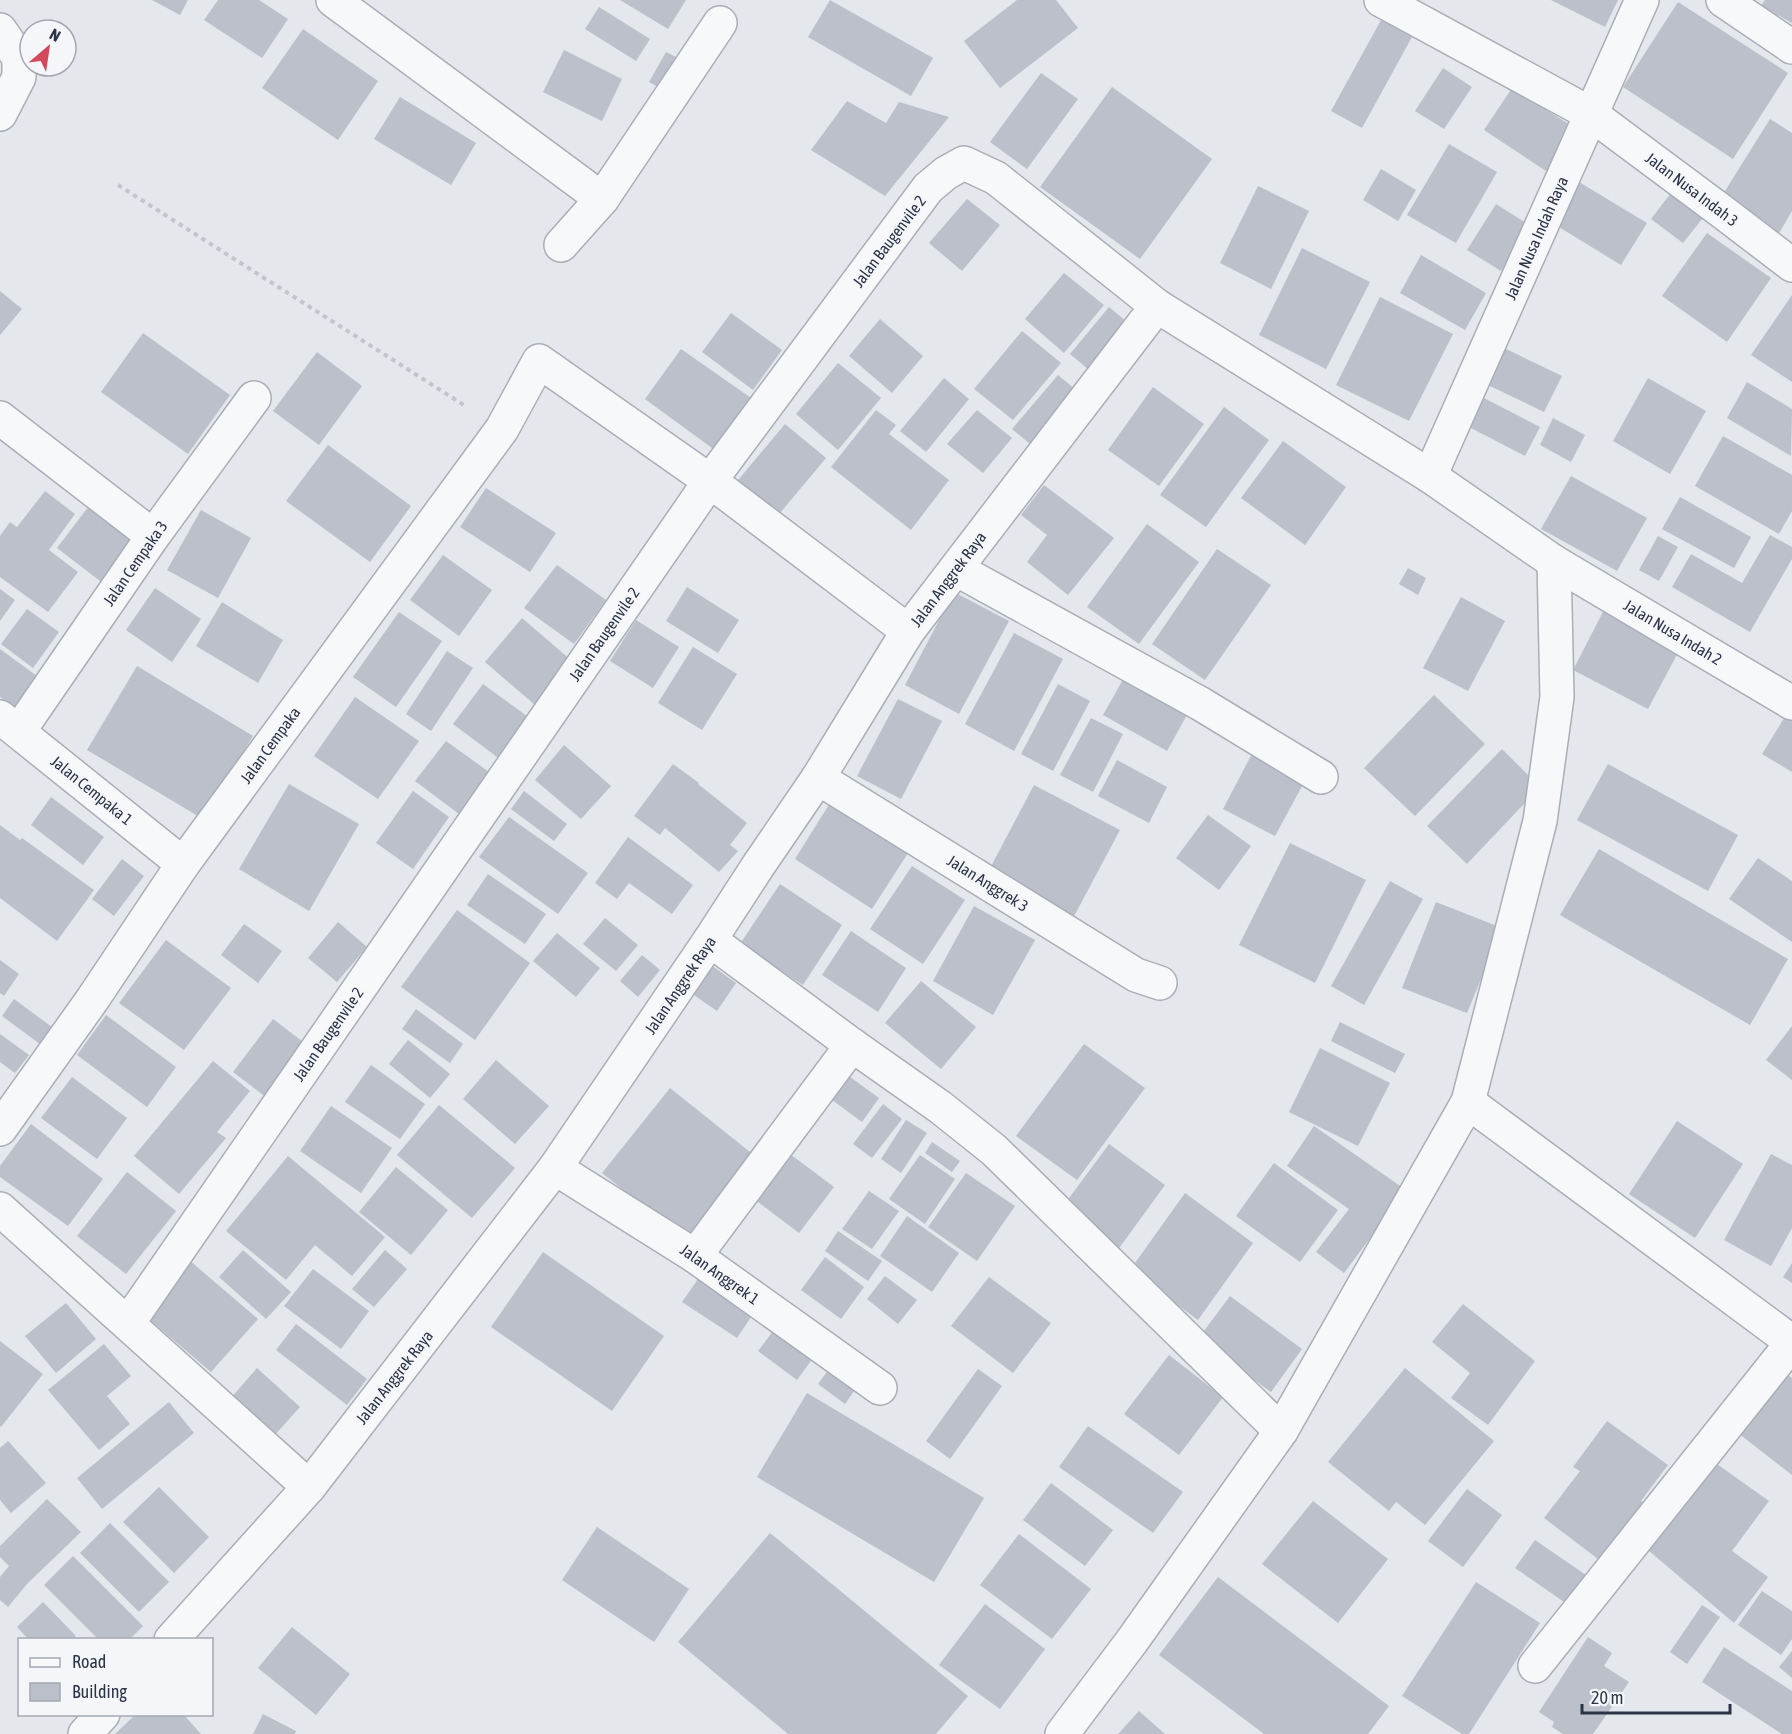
<svg xmlns="http://www.w3.org/2000/svg" width="1792" height="1734" viewBox="0 0 1792 1734" font-family="'Asap Condensed',sans-serif">
  <style>
    .building { fill: #bbc0ca }
    .lines { fill: none; stroke-linecap: round; stroke-linejoin: round }
    .minor-casing { stroke: #a9aeb7; stroke-width: 36 }
    .path { stroke: #c2c5cb; stroke-width: 4; stroke-dasharray: 4.5 4.5; stroke-linecap: butt }
    .minor { stroke: #f7f8fa; stroke-width: 33 }
    .labels { text-anchor: middle; dominant-baseline: central; stroke-width: 4.5; stroke-linejoin: round; paint-order: stroke }
    .street-label { font-size: 16px; fill: #2b3445; stroke: #f4f6f9 }
  </style>
  <rect width="100%" height="100%" fill="#e4e7ec"/>
  <g class="building">
    <polygon points="152,0 188,0 180,15"/>
    <polygon points="218,0 259,0 288,19 262,58 204,20"/>
    <polygon points="620,0 686,0 668,29"/>
    <polygon points="830,0 933,58 911,96 808,37"/>
    <polygon points="1017,0 1056,0 1078,28 1000,88 964,41"/>
    <polygon points="1551,0 1618,0 1605,27"/>
    <polygon points="1765,0 1792,0 1792,23 1761,6"/>
    <polygon points="1678,2 1788,73 1733,159 1623,87"/>
    <polygon points="599,7 650,39 636,61 585,29"/>
    <polygon points="1381,20 1412,37 1362,128 1331,111"/>
    <polygon points="303,29 378,81 338,140 262,88"/>
    <polygon points="564,50 622,79 602,121 543,92"/>
    <polygon points="666,52 686,62 669,93 649,82"/>
    <polygon points="1443,68 1472,87 1444,129 1415,111"/>
    <polygon points="1041,73 1078,99 1027,169 990,142"/>
    <polygon points="1112,87 1212,159 1140,259 1040,187"/>
    <polygon points="1512,88 1578,130 1549,173 1484,130"/>
    <polygon points="400,97 476,143 451,185 374,139"/>
    <polygon points="847,101 886,123 899,102 949,117 885,196 811,150"/>
    <polygon points="1770,119 1792,133 1792,211 1778,235 1720,199"/>
    <polygon points="1449,144 1497,172 1456,243 1407,215"/>
    <polygon points="1381,169 1416,190 1398,221 1363,200"/>
    <polygon points="1579,182 1647,223 1621,265 1554,224"/>
    <polygon points="1258,186 1309,211 1271,289 1220,263"/>
    <polygon points="1674,189 1706,214 1683,243 1651,219"/>
    <polygon points="967,199 1000,225 962,271 929,243"/>
    <polygon points="1496,204 1529,225 1501,271 1467,250"/>
    <polygon points="1707,233 1771,278 1727,342 1662,296"/>
    <polygon points="1302,248 1370,282 1326,369 1259,335"/>
    <polygon points="1421,255 1486,293 1465,330 1400,293"/>
    <polygon points="1064,273 1104,305 1064,353 1025,319"/>
    <polygon points="0,291 22,309 0,335"/>
    <polygon points="1792,295 1792,382 1751,355"/>
    <polygon points="1380,297 1453,334 1409,421 1336,385"/>
    <polygon points="1109,307 1127,322 1088,369 1070,354"/>
    <polygon points="731,313 782,350 753,390 702,352"/>
    <polygon points="880,319 923,356 892,393 849,356"/>
    <polygon points="1022,331 1061,363 1013,420 974,389"/>
    <polygon points="143,333 230,395 188,454 101,392"/>
    <polygon points="1502,347 1562,376 1544,412 1484,383"/>
    <polygon points="681,349 764,407 727,459 645,399"/>
    <polygon points="317,352 362,386 319,445 273,411"/>
    <polygon points="838,363 881,398 838,450 796,414"/>
    <polygon points="1058,375 1075,389 1030,444 1012,429"/>
    <polygon points="944,378 969,399 926,452 900,431"/>
    <polygon points="1648,378 1706,411 1670,474 1613,441"/>
    <polygon points="1747,382 1792,409 1791,456 1727,418"/>
    <polygon points="1153,387 1204,424 1159,486 1108,450"/>
    <polygon points="1484,398 1540,427 1525,456 1469,427"/>
    <polygon points="1224,407 1269,440 1206,527 1160,495"/>
    <polygon points="876,410 896,425 889,434 949,480 911,530 831,467"/>
    <polygon points="977,410 1012,438 983,473 947,444"/>
    <polygon points="1553,418 1585,435 1571,462 1540,445"/>
    <polygon points="785,424 826,458 775,519 734,485"/>
    <polygon points="1723,436 1792,475 1792,511 1779,534 1695,486"/>
    <polygon points="1283,441 1346,487 1305,545 1241,498"/>
    <polygon points="328,445 411,506 370,562 286,501"/>
    <polygon points="1571,476 1647,518 1617,571 1541,529"/>
    <polygon points="1044,485 1114,538 1068,595 1027,562 1047,535 1021,515"/>
    <polygon points="486,488 556,533 530,572 460,527"/>
    <polygon points="45,491 75,514 49,550 78,572 48,612 0,577 0,536 10,522 17,527"/>
    <polygon points="1680,497 1751,537 1734,568 1662,529"/>
    <polygon points="89,506 136,540 104,584 57,548"/>
    <polygon points="201,510 251,538 218,598 167,570"/>
    <polygon points="1147,524 1199,562 1139,644 1087,607"/>
    <polygon points="1770,535 1792,547 1792,559 1750,632 1672,587 1691,554 1742,583"/>
    <polygon points="1658,536 1678,547 1659,581 1639,570"/>
    <polygon points="1217,549 1271,585 1205,680 1152,644"/>
    <polygon points="443,555 492,590 459,636 410,600"/>
    <polygon points="557,565 606,600 574,644 524,608"/>
    <polygon points="1408,568 1426,578 1418,595 1399,584"/>
    <polygon points="687,587 739,620 718,653 666,621"/>
    <polygon points="155,588 201,619 172,662 126,630"/>
    <polygon points="0,589 15,600 0,621"/>
    <polygon points="954,592 1009,621 959,714 905,685"/>
    <polygon points="1461,597 1505,621 1468,691 1423,668"/>
    <polygon points="222,602 283,640 258,683 196,646"/>
    <polygon points="1605,608 1681,647 1648,709 1573,670"/>
    <polygon points="27,609 59,632 33,668 1,644"/>
    <polygon points="399,612 442,641 396,707 353,677"/>
    <polygon points="522,618 572,661 535,705 485,662"/>
    <polygon points="636,620 679,647 653,688 610,661"/>
    <polygon points="1014,633 1063,659 1014,751 965,724"/>
    <polygon points="693,647 737,674 702,730 658,703"/>
    <polygon points="0,649 37,676 14,708 0,697"/>
    <polygon points="447,651 473,668 431,731 406,714"/>
    <polygon points="137,666 253,736 203,819 87,750"/>
    <polygon points="1129,669 1193,704 1167,751 1103,715"/>
    <polygon points="483,684 531,719 501,760 453,724"/>
    <polygon points="1058,684 1090,701 1053,771 1021,754"/>
    <polygon points="1434,695 1485,744 1415,816 1364,768"/>
    <polygon points="355,697 419,741 378,799 314,756"/>
    <polygon points="898,699 942,721 901,799 857,776"/>
    <polygon points="1789,710 1792,711 1792,772 1762,754"/>
    <polygon points="1091,718 1123,734 1093,792 1060,775"/>
    <polygon points="446,741 489,772 459,814 415,781"/>
    <polygon points="564,745 611,786 581,819 535,780"/>
    <polygon points="1502,749 1540,787 1467,864 1427,826"/>
    <polygon points="1254,750 1307,777 1275,836 1223,809"/>
    <polygon points="1117,760 1167,787 1149,823 1098,796"/>
    <polygon points="673,764 699,783 698,784 747,823 730,845 738,851 719,872 665,828 660,835 634,816"/>
    <polygon points="1608,764 1738,835 1708,891 1577,820"/>
    <polygon points="289,784 359,824 309,911 239,869"/>
    <polygon points="1034,785 1120,830 1072,920 987,874"/>
    <polygon points="413,791 449,817 413,869 376,843"/>
    <polygon points="524,791 567,824 554,841 511,809"/>
    <polygon points="51,797 104,837 83,865 31,825"/>
    <polygon points="830,803 908,853 872,909 795,859"/>
    <polygon points="1208,815 1251,846 1219,890 1176,858"/>
    <polygon points="509,817 588,873 558,914 479,857"/>
    <polygon points="0,825 20,840 22,838 94,890 57,941 0,898"/>
    <polygon points="628,837 693,885 672,914 629,883 617,899 595,883"/>
    <polygon points="1290,843 1366,880 1315,983 1239,945"/>
    <polygon points="1599,849 1788,959 1750,1025 1560,915"/>
    <polygon points="1758,858 1792,881 1792,942 1729,899"/>
    <polygon points="122,859 144,876 114,916 92,899"/>
    <polygon points="912,866 965,900 923,964 870,929"/>
    <polygon points="488,874 546,914 525,944 467,905"/>
    <polygon points="1390,881 1423,899 1364,1005 1331,986"/>
    <polygon points="780,884 842,925 803,985 740,944"/>
    <polygon points="1436,902 1502,928 1467,1013 1402,988"/>
    <polygon points="974,906 1035,940 993,1015 933,981"/>
    <polygon points="457,910 530,963 475,1040 401,987"/>
    <polygon points="605,918 638,945 616,971 583,944"/>
    <polygon points="338,922 367,947 337,982 308,958"/>
    <polygon points="244,924 282,951 258,983 221,955"/>
    <polygon points="851,931 906,968 878,1012 822,975"/>
    <polygon points="557,933 600,968 576,997 533,961"/>
    <polygon points="166,940 231,988 184,1050 119,1003"/>
    <polygon points="642,955 660,970 638,997 620,981"/>
    <polygon points="0,960 19,974 4,996 0,993"/>
    <polygon points="711,965 736,983 717,1011 691,993"/>
    <polygon points="921,981 976,1027 941,1069 885,1023"/>
    <polygon points="14,999 56,1030 44,1047 2,1016"/>
    <polygon points="416,1009 463,1044 450,1063 402,1029"/>
    <polygon points="106,1015 176,1067 147,1107 77,1055"/>
    <polygon points="273,1019 311,1048 271,1101 233,1072"/>
    <polygon points="1340,1022 1405,1054 1395,1073 1331,1041"/>
    <polygon points="1792,1026 1792,1080 1766,1060"/>
    <polygon points="0,1034 29,1055 15,1073 0,1062"/>
    <polygon points="408,1040 450,1074 430,1098 389,1064"/>
    <polygon points="1084,1044 1145,1088 1077,1180 1016,1136"/>
    <polygon points="1320,1048 1390,1083 1358,1146 1289,1112"/>
    <polygon points="496,1060 549,1106 515,1144 463,1099"/>
    <polygon points="213,1061 250,1091 217,1132 226,1138 179,1194 134,1156"/>
    <polygon points="371,1065 425,1104 400,1139 345,1102"/>
    <polygon points="846,1074 879,1098 862,1122 828,1097"/>
    <polygon points="72,1077 127,1118 97,1159 41,1118"/>
    <polygon points="670,1088 760,1160 692,1244 602,1173"/>
    <polygon points="883,1104 902,1119 872,1158 853,1144"/>
    <polygon points="439,1105 515,1168 472,1218 397,1155"/>
    <polygon points="331,1106 392,1148 361,1193 300,1151"/>
    <polygon points="906,1120 927,1133 901,1173 881,1159"/>
    <polygon points="1677,1121 1743,1164 1695,1238 1629,1194"/>
    <polygon points="31,1124 103,1179 68,1226 0,1177 0,1166"/>
    <polygon points="1314,1126 1406,1190 1344,1273 1316,1252 1349,1209 1287,1166"/>
    <polygon points="932,1142 960,1161 952,1172 925,1153"/>
    <polygon points="1109,1144 1165,1185 1117,1251 1061,1209"/>
    <polygon points="790,1154 834,1187 799,1233 754,1199"/>
    <polygon points="1771,1154 1792,1165 1792,1228 1771,1266 1724,1240"/>
    <polygon points="920,1155 955,1179 925,1224 889,1199"/>
    <polygon points="288,1156 385,1237 352,1276 315,1245 286,1280 226,1231"/>
    <polygon points="1274,1163 1338,1210 1300,1262 1236,1216"/>
    <polygon points="396,1167 448,1210 411,1255 359,1212"/>
    <polygon points="127,1172 176,1211 126,1274 77,1236"/>
    <polygon points="966,1173 1015,1206 977,1261 928,1227"/>
    <polygon points="869,1191 899,1211 872,1249 842,1229"/>
    <polygon points="1185,1193 1253,1243 1198,1320 1130,1270"/>
    <polygon points="907,1216 959,1253 932,1292 880,1256"/>
    <polygon points="838,1231 882,1261 868,1281 825,1251"/>
    <polygon points="243,1250 291,1292 266,1319 219,1277"/>
    <polygon points="385,1250 407,1269 374,1307 352,1289"/>
    <polygon points="543,1252 664,1336 612,1411 491,1327"/>
    <polygon points="825,1257 864,1287 841,1319 801,1290"/>
    <polygon points="189,1260 258,1319 211,1372 143,1314"/>
    <polygon points="1792,1263 1792,1283 1783,1277"/>
    <polygon points="313,1269 369,1311 341,1349 284,1306"/>
    <polygon points="703,1272 757,1308 737,1338 682,1302"/>
    <polygon points="885,1276 917,1300 898,1324 867,1299"/>
    <polygon points="989,1277 1051,1323 1013,1373 951,1326"/>
    <polygon points="1230,1296 1302,1349 1271,1392 1198,1339"/>
    <polygon points="66,1303 96,1339 56,1373 25,1336"/>
    <polygon points="1463,1304 1535,1361 1488,1425 1451,1398 1470,1373 1432,1342"/>
    <polygon points="296,1324 367,1379 347,1405 276,1350"/>
    <polygon points="774,1330 813,1358 797,1380 758,1351"/>
    <polygon points="0,1341 43,1374 1,1427 0,1426"/>
    <polygon points="104,1344 131,1376 107,1396 130,1424 99,1450 48,1390"/>
    <polygon points="1169,1355 1223,1397 1179,1455 1124,1414"/>
    <polygon points="832,1365 859,1384 845,1404 818,1384"/>
    <polygon points="1775,1365 1792,1378 1792,1475 1729,1426"/>
    <polygon points="257,1368 300,1407 273,1437 230,1399"/>
    <polygon points="1405,1368 1494,1441 1425,1525 1396,1502 1389,1511 1328,1462"/>
    <polygon points="978,1369 1002,1386 950,1459 926,1441"/>
    <polygon points="807,1393 984,1498 934,1582 757,1477"/>
    <polygon points="169,1402 194,1433 102,1509 77,1478"/>
    <polygon points="1607,1421 1668,1465 1641,1501 1645,1504 1602,1562 1544,1518 1580,1471 1573,1467"/>
    <polygon points="1088,1426 1183,1492 1153,1533 1059,1467"/>
    <polygon points="8,1441 46,1483 11,1513 0,1500 0,1448"/>
    <polygon points="1714,1462 1769,1501 1732,1551 1768,1577 1734,1623 1648,1550"/>
    <polygon points="1051,1483 1113,1530 1085,1566 1023,1520"/>
    <polygon points="159,1487 209,1537 174,1573 123,1522"/>
    <polygon points="1467,1489 1502,1515 1463,1567 1428,1541"/>
    <polygon points="47,1499 81,1532 27,1584 8,1607 0,1600 0,1577 9,1566 0,1557 0,1546"/>
    <polygon points="1313,1501 1388,1559 1338,1623 1262,1564"/>
    <polygon points="110,1523 169,1582 139,1612 80,1553"/>
    <polygon points="597,1527 689,1589 654,1642 562,1580"/>
    <polygon points="770,1533 968,1696 936,1734 788,1734 678,1642"/>
    <polygon points="1019,1534 1091,1589 1052,1639 980,1585"/>
    <polygon points="1535,1540 1586,1575 1567,1604 1515,1568"/>
    <polygon points="73,1556 143,1626 129,1640 99,1640 44,1585"/>
    <polygon points="1218,1577 1389,1706 1368,1734 1264,1734 1159,1655"/>
    <polygon points="1476,1582 1540,1623 1469,1734 1462,1734 1402,1696"/>
    <polygon points="1762,1591 1792,1611 1792,1639 1781,1655 1738,1625"/>
    <polygon points="43,1602 76,1636 72,1640 29,1640 17,1627"/>
    <polygon points="985,1604 1045,1649 1000,1709 939,1665"/>
    <polygon points="1702,1605 1720,1617 1687,1664 1670,1652"/>
    <polygon points="292,1627 350,1674 316,1715 258,1668"/>
    <polygon points="1588,1637 1612,1653 1604,1666 1629,1682 1593,1734 1563,1734 1552,1727 1554,1722 1539,1712"/>
    <polygon points="1724,1647 1792,1691 1792,1734 1782,1734 1702,1682"/>
    <polygon points="1792,1651 1792,1678 1779,1667"/>
    <polygon points="1139,1711 1165,1734 1118,1734"/>
    <polygon points="136,1714 183,1714 201,1734 115,1734"/>
    <polygon points="263,1714 296,1731 295,1734 253,1734"/>
  </g>
  <g class="lines">
    <defs>
      <g id="minor">
        <polyline points="333,0 602,199"/>
        <polyline points="1381,0 1591,114 1724,213 1792,265"/>
        <polyline points="1723,0 1792,47"/>
        <polyline points="0,30 19,58 19,77 0,114"/>
        <polyline points="561,245 602,199 720,23"/>
        <polyline points="0,418 153,536"/>
        <polyline points="1430,476 1642,0"/>
        <polyline points="956,569 1201,704 1321,777"/>
        <polyline points="0,717 183,864"/>
        <polyline points="19,731 153,536 254,398"/>
        <polyline points="818,778 1136,975 1160,983"/>
        <polyline points="710,940 852,1045 940,1107 994,1150 1281,1431"/>
        <polyline points="1468,1102 1792,1342"/>
        <polyline points="0,1129 92,1000 183,864 502,429 539,361 710,481 908,631"/>
        <polyline points="555,1168 695,1256 880,1388"/>
        <polyline points="0,1209 309,1487"/>
        <polyline points="695,1256 852,1045"/>
        <polyline points="128,1323 710,481 928,188 946,173 964,163 996,178 1157,306 1430,476 1554,562 1792,703"/>
        <polyline points="171,1640 309,1487 555,1168 710,940 758,866 818,778 908,631 1157,306"/>
        <polyline points="1535,1666 1792,1343"/>
        <polyline points="85,1734 103,1714"/>
        <polyline points="1062,1734 1132,1641 1281,1431 1468,1102 1540,821 1557,697 1554,562"/>
      </g>
    </defs>
    <use href="#minor" class="minor-casing"/>
    <polyline class="path" points="118,185 467,407"/>
    <use href="#minor" class="minor"/>
  </g>
  <g class="labels">
    <g class="street-label">
      <text transform="translate(1692 189) rotate(37)">Jalan Nusa Indah 3</text>
      <text transform="translate(1536 238) rotate(-66)">Jalan Nusa Indah Raya</text>
      <text transform="translate(889 241) rotate(-53)">Jalan Baugenvile 2</text>
      <text transform="translate(135 563) rotate(-55)">Jalan Cempaka 3</text>
      <text transform="translate(948 579) rotate(-53)">Jalan Anggrek Raya</text>
      <text transform="translate(1673 632) rotate(31)">Jalan Nusa Indah 2</text>
      <text transform="translate(604 634) rotate(-55)">Jalan Baugenvile 2</text>
      <text transform="translate(270 745) rotate(-54)">Jalan Cempaka</text>
      <text transform="translate(92 790) rotate(39)">Jalan Cempaka 1</text>
      <text transform="translate(988 883) rotate(32)">Jalan Anggrek 3</text>
      <text transform="translate(680 985) rotate(-56)">Jalan Anggrek Raya</text>
      <text transform="translate(328 1034) rotate(-55)">Jalan Baugenvile 2</text>
      <text transform="translate(720 1274) rotate(35)">Jalan Anggrek 1</text>
      <text transform="translate(394 1377) rotate(-52)">Jalan Anggrek Raya</text>
    </g>
  </g>
  <rect x="18" y="1638" width="195" height="78" fill="#f4f6f9" stroke="#a4a8b1" stroke-width="1.5"/>
  <rect x="30" y="1658" width="30" height="9" fill="#f7f8fa" stroke="#a4a8b1" stroke-width="1.5"/>
  <text x="72" y="1668" font-size="18" fill="#2b3445">Road</text>
  <rect x="30" y="1683" width="30" height="18" fill="#bbc0ca" stroke="#a4a8b1" stroke-width="1.5"/>
  <text x="72" y="1698" font-size="18" fill="#2b3445">Building</text>
  <g transform="translate(48 48) rotate(29)"><circle r="28" fill="#f4f6f9" stroke="#a4a8b1" stroke-width="1.5"/>
  <path d="M0-4.5L10 22L0 15L-10 22Z" fill="#d1495b"/>
  <text y="-9" font-size="16" font-weight="bold" text-anchor="middle" fill="#2b3445">N</text>
  </g>
  <path d="M1582 1704v9h148v-9" fill="none" stroke="#2b3445" stroke-width="3"/>
  <text x="1591" y="1704" font-size="18" fill="#2b3445" stroke="#f4f6f9" stroke-width="4.5" paint-order="stroke">20 m</text>
</svg>
